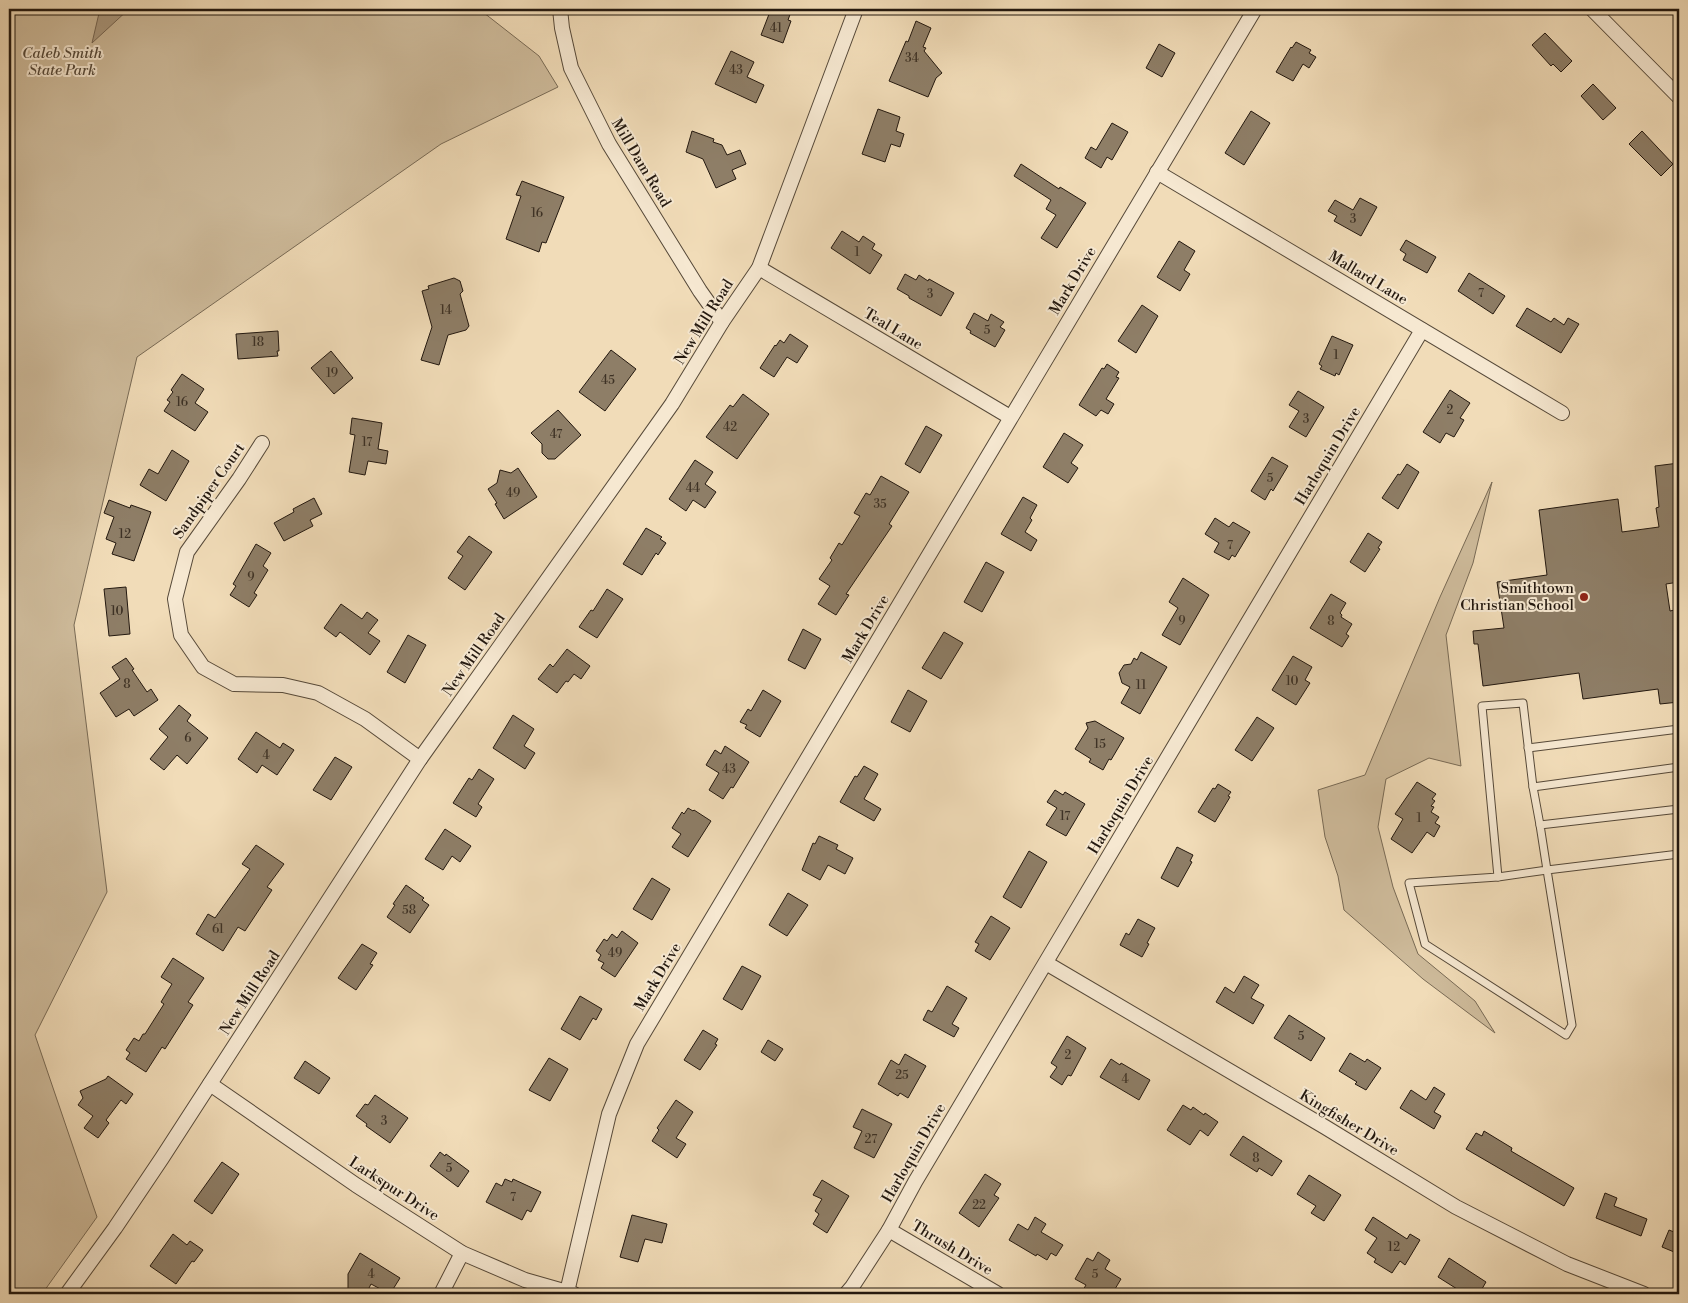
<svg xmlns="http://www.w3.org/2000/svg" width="1688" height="1303" viewBox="0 0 1688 1303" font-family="'Libre Bodoni',serif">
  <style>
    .green { fill: #cebb9b; stroke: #786a55 }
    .water { fill: #ab997f; stroke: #756552 }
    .building { fill: #8e7e67; stroke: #23180f }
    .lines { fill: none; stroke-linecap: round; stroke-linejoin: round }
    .service-casing { stroke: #564939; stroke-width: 9 }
    .minor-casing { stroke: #564939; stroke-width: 16 }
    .service { stroke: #f6e8d1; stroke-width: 7 }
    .minor { stroke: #f6e8d1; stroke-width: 14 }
    .poi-dot { fill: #8f2418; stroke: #f6e8d1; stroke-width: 2 }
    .labels { text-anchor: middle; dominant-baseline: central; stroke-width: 4; stroke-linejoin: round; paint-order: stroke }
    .number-label { font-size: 12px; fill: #3e3225 }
    .park-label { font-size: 15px; font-style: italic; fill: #564939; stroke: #f6e8d1 }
    .street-label { font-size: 15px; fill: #23180f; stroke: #f6e8d1 }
    .poi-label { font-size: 15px; fill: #23180f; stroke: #f6e8d1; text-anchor: end }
  </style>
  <rect width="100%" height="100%" fill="#f1dcb8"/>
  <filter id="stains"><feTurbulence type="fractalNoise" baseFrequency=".004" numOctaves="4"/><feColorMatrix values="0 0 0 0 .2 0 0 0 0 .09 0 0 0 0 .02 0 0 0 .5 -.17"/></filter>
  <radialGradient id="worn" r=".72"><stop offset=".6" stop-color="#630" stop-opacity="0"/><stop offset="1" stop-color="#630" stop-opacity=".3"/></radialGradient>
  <g class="green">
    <polygon points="9,9 479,9 539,56 558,87 441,144 137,357 74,625 107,892 35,1035 97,1217 42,1294 9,1294"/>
    <polygon points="1492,482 1473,563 1446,635 1461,766 1429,758 1386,779 1378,827 1393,887 1418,954 1475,1001 1495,1033 1423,979 1344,910 1338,876 1325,837 1318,790 1365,775 1440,597"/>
  </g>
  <polygon class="water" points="100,9 129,9 92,43"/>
  <g class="building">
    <polygon points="771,9 792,9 788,20 791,21 783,43 761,35"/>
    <polygon points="916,21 931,28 923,47 926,48 924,51 942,73 936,78 928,97 889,81 906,41 908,42"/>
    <polygon points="1545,33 1572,61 1561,72 1553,64 1551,66 1532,45"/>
    <polygon points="1296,42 1311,50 1309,53 1316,57 1309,68 1303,64 1293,81 1276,72 1291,47 1292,48"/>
    <polygon points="1159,44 1175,53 1162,77 1146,68"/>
    <polygon points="731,51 754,62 747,77 764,85 756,103 715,84"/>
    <polygon points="1593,84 1616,108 1603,120 1581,96"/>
    <polygon points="878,109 900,117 896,131 904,134 900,147 891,144 885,162 862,154"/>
    <polygon points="1251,111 1270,123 1244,165 1225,153"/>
    <polygon points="1112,123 1128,132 1112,160 1107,157 1101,168 1085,158 1091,147 1096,150"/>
    <polygon points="692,131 714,139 713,142 722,145 727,155 740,150 746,164 732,170 736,179 716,188 703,159 686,152"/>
    <polygon points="1642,131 1673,164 1661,176 1629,144"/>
    <polygon points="1021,164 1059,189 1060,187 1086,203 1057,248 1041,238 1056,215 1046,209 1051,200 1014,176"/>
    <polygon points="522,181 564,197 546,243 542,242 539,252 506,239 521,196 516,195"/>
    <polygon points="1360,198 1377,207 1361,236 1334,221 1337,216 1328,211 1335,200 1353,210"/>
    <polygon points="842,231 859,242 863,236 875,244 872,249 882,255 870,274 831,248"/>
    <polygon points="1406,240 1436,257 1427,273 1403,260 1406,254 1400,250"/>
    <polygon points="1179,241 1195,251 1184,270 1190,274 1180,291 1157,277"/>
    <polygon points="1469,273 1505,296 1493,314 1458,291"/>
    <polygon points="905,274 916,280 919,275 928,281 929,279 954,293 941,316 909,298 909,296 897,289"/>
    <polygon points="454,278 460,281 463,291 460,294 469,326 466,330 448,335 439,365 421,360 432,327 422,291 429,289 428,286"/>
    <polygon points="1142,305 1158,316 1136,353 1118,341"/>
    <polygon points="1527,308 1551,322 1554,318 1564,325 1568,318 1579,324 1561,353 1516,326"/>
    <polygon points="974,313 988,321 991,314 1004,322 1000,327 1005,330 995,347 970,333 971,331 966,328"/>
    <polygon points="278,331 279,351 277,351 278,356 238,359 236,334"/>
    <polygon points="790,334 808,346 797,363 787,357 774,377 760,368 775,345 776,346 780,340 784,343"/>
    <polygon points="1332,336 1353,345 1339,375 1336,373 1335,376 1320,369 1322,366 1319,364"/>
    <polygon points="611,350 636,369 605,411 579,392"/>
    <polygon points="331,351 353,378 334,394 311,368"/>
    <polygon points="1107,364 1119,372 1116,377 1119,378 1106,399 1114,404 1108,414 1101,410 1096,416 1079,405 1102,368 1104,369"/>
    <polygon points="182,374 204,389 195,403 208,412 195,431 164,411 170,402 167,400 173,392 171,390"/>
    <polygon points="1450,390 1470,403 1460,418 1464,420 1454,437 1446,433 1440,443 1423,432"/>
    <polygon points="1298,391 1324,407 1306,437 1289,427 1299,411 1289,405"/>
    <polygon points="743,394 769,414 737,459 706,437 730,405 733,407"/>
    <polygon points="558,410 581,435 555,459 548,459 542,453 542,444 531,433"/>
    <polygon points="352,418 382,423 378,449 388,451 386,464 368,461 365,475 349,472 355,435 350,434"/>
    <polygon points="926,426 942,435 920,473 905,464"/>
    <polygon points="1064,433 1083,445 1071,463 1078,468 1068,483 1043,467"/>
    <polygon points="172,450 189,461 166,501 140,485 149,469 158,474"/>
    <polygon points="1272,457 1288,466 1273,491 1271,489 1265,500 1251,491"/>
    <polygon points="695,460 713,472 705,484 716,492 705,508 693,500 686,511 669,499"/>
    <polygon points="1679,463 1679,582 1666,584 1670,611 1679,609 1679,702 1660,704 1658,689 1583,699 1579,673 1483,686 1478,644 1474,644 1473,631 1504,628 1497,582 1547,575 1539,510 1618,499 1622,532 1659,527 1656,508 1659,507 1655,466"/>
    <polygon points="1407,464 1419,472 1398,509 1382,498 1398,474 1400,475"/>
    <polygon points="518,468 537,497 504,519 495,504 497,503 488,489 497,483 500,470 511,473"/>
    <polygon points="881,476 909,492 889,524 892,526 846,594 849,595 836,615 818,604 830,586 819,579 832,560 830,558 839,543 842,545 860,516 854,513 866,493 870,495"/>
    <polygon points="1023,497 1037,505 1030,518 1032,520 1025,532 1037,540 1031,551 1001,534"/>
    <polygon points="314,498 322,514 310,520 313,526 284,541 274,523 294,512 293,509"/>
    <polygon points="109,500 130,508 131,505 151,512 134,561 112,554 116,543 106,539 114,517 104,513"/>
    <polygon points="1215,518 1229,527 1233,522 1250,532 1235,557 1232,555 1229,560 1214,552 1219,543 1205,534"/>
    <polygon points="646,528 662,537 660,539 666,543 658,555 656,553 642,575 623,564"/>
    <polygon points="1368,533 1382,542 1378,548 1380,549 1365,572 1350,562"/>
    <polygon points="469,536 492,552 465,590 448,578 463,556 457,552"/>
    <polygon points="256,544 271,553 263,566 268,570 254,593 257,595 249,607 230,595 236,586 233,584"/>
    <polygon points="986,562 1004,572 982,612 964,602"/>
    <polygon points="1183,578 1209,595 1180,645 1162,635 1178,608 1169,602"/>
    <polygon points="126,587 130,634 109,636 104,589"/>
    <polygon points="607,589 623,599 597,638 579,627 591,610 593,611"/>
    <polygon points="1331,594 1346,603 1340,613 1342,615 1341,617 1352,624 1346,634 1349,636 1342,647 1310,628"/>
    <polygon points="341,604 362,619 367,612 378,620 368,633 380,641 370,655 340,632 336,637 324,628"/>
    <polygon points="803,629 821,639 805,669 788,660"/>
    <polygon points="944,632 963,643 941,679 922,668"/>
    <polygon points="408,635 426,645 405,683 387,672"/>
    <polygon points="567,649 590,666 581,679 574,674 568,682 566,681 557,693 538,679 550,664 553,667"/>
    <polygon points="1141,652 1167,667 1140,714 1121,703 1130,687 1122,683 1119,673 1124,665 1131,664 1134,658 1137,660"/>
    <polygon points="1293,656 1312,667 1305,680 1310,683 1296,705 1272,690"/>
    <polygon points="126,658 134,669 132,670 147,692 151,689 158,700 134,716 129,709 116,717 100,693 120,679 112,667"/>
    <polygon points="763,690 781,701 760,737 745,728 747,725 740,722 748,709 751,711"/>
    <polygon points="908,690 927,701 910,732 891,722"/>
    <polygon points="179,705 191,715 187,721 208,738 187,764 177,755 164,770 150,759 168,737 159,729"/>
    <polygon points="513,715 534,729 524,746 535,753 525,769 493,748"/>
    <polygon points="1257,717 1274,728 1252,761 1235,750"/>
    <polygon points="1095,721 1124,738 1111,760 1109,759 1103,770 1089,762 1091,759 1075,749 1088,728 1086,723"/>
    <polygon points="256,732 280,748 283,743 294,750 277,775 262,765 257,773 238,759"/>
    <polygon points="725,746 749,762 733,788 731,787 723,799 709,790 719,773 706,765 715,750 721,754"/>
    <polygon points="335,757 352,767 331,800 313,790"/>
    <polygon points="864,766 878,774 864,799 881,809 874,821 840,802 855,776 857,777"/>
    <polygon points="479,769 494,779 478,804 482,807 476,817 453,803 469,778 472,780"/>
    <polygon points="1417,782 1436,794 1432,799 1435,801 1431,806 1434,807 1431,812 1439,817 1435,823 1440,826 1434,837 1427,832 1412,853 1391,839 1403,819 1395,814"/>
    <polygon points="1218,784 1231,792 1228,796 1230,797 1215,822 1198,812 1213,788 1215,789"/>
    <polygon points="1055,790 1063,795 1065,792 1085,804 1066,836 1046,825 1057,808 1047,802"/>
    <polygon points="688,808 693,811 694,810 711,821 688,857 672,847 681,834 672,828 682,812 684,814"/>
    <polygon points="445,829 471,846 460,862 452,856 443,870 425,859"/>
    <polygon points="819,836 838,845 836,849 853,858 845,874 828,865 820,880 802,870 813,843 815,844"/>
    <polygon points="256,845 284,864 267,887 272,890 245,931 238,927 223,951 196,934 208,914 215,918 250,869 242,864"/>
    <polygon points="1177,847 1193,855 1190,861 1192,862 1178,887 1161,878"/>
    <polygon points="1029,851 1047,862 1021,908 1003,897"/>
    <polygon points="652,878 670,889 652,920 633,909"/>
    <polygon points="406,885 424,898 422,900 429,905 410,933 387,917 395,905 393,904"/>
    <polygon points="788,893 808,905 787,936 769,925"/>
    <polygon points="991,916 1010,928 990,960 975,951 979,944 975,942"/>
    <polygon points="1138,919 1155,928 1147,943 1149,944 1142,957 1120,945 1126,933 1129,935"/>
    <polygon points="622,931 638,943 615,977 601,968 604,963 598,960 601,955 596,951 604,939 607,941 612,934 617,938"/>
    <polygon points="362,944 377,953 370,964 373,965 356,990 338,978"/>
    <polygon points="173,958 204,978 188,1002 193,1005 165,1049 162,1047 146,1072 126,1059 130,1053 126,1050 134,1038 139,1041 143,1034 145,1034 164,1004 161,1002 172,984 161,977"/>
    <polygon points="742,966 761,976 742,1010 723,999"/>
    <polygon points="1244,976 1259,985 1251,998 1264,1005 1253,1024 1216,1002 1225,987 1234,993"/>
    <polygon points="947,986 967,998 952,1024 959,1028 954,1037 923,1020 928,1010 932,1012"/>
    <polygon points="580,996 602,1009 596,1020 593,1018 580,1040 561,1029"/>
    <polygon points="1289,1015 1325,1038 1311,1061 1274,1038"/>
    <polygon points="703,1030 718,1039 715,1044 717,1045 700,1070 684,1060"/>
    <polygon points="1067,1036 1086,1048 1071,1076 1068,1075 1062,1085 1050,1077 1057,1067 1051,1063"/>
    <polygon points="768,1040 783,1049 775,1061 761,1052"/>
    <polygon points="1350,1053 1365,1062 1367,1059 1381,1068 1366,1090 1355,1084 1357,1082 1339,1071"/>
    <polygon points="905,1054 926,1066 908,1098 900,1093 898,1096 878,1084 891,1060 899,1065"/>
    <polygon points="549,1058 568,1069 550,1101 529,1090"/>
    <polygon points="1111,1059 1120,1065 1121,1063 1150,1080 1139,1100 1100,1077"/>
    <polygon points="305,1061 330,1078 319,1094 294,1078"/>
    <polygon points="108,1076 133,1094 126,1104 121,1100 106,1120 109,1123 98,1138 84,1128 93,1116 78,1105 83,1098 80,1091 106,1079"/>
    <polygon points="1434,1087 1445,1094 1434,1112 1441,1116 1434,1129 1400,1108 1411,1090 1426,1100"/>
    <polygon points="375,1095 408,1118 390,1143 366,1126 367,1124 356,1116 365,1104 368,1105"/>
    <polygon points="676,1100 693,1112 676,1138 686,1144 677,1158 652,1141 659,1130 657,1128"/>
    <polygon points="1183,1105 1191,1110 1193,1107 1204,1115 1205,1113 1218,1122 1208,1136 1200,1130 1190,1145 1167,1130"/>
    <polygon points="862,1109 892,1124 874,1158 854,1148 862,1131 853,1127"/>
    <polygon points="1484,1131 1512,1148 1511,1151 1574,1188 1564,1206 1466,1149 1476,1133 1482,1136"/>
    <polygon points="1243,1136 1282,1161 1272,1176 1259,1168 1257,1172 1230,1155"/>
    <polygon points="440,1152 445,1156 446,1154 469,1171 458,1187 430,1166"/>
    <polygon points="222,1162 239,1174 212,1214 194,1201"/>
    <polygon points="985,1174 1001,1184 994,1195 999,1198 979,1227 959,1213"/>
    <polygon points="1309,1175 1341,1195 1324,1221 1311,1213 1316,1206 1297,1194"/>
    <polygon points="505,1179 512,1182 513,1179 541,1192 531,1212 527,1210 522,1220 486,1202 496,1183 502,1186"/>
    <polygon points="822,1180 849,1196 827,1233 813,1224 819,1214 815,1211 822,1199 813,1195"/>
    <polygon points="1605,1193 1617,1198 1614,1206 1647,1219 1641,1236 1596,1218"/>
    <polygon points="632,1215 667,1224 662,1243 645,1239 638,1262 620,1257"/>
    <polygon points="1035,1217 1046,1224 1041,1232 1063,1245 1056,1256 1051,1253 1047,1260 1037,1254 1036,1256 1009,1240 1018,1224 1028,1230"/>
    <polygon points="1373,1217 1407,1239 1410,1234 1420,1240 1405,1265 1400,1261 1392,1273 1374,1262 1376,1259 1367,1253 1377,1238 1365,1230"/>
    <polygon points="1669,1230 1679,1234 1679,1254 1662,1247"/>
    <polygon points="173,1234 187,1245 190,1241 203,1250 194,1262 192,1261 176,1284 150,1266"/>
    <polygon points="1098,1252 1110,1260 1105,1269 1121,1279 1112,1294 1090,1294 1083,1290 1086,1285 1075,1279 1087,1258 1093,1261"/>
    <polygon points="360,1253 400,1278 390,1294 371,1284 368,1290 348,1290 348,1274"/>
    <polygon points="1449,1258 1486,1282 1479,1294 1465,1294 1438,1277"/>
  </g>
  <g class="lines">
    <defs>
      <g id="service">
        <polyline points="1528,748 1679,729"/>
        <polyline points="1679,767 1533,787 1523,703 1482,706 1498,877 1409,883 1425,944 1566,1035 1572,1025 1547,870 1679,854"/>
        <polyline points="1533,787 1540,825"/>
        <polyline points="1498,877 1547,870 1540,825 1679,809"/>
      </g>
      <g id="minor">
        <polyline points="560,9 562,28 571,68 609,144 700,291 722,322"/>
        <polyline points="1592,9 1679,97"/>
        <polyline points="1157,172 1562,413"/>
        <polyline points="759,268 1010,417"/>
        <polyline points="262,443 239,479 187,552 175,599 181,635 203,667 234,684 283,685 318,693 365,719 420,759"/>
        <polyline points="1046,963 1325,1127 1456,1207 1567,1264 1644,1294"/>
        <polyline points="210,1084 356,1185 462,1253 525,1280 574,1294"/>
        <polyline points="889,1230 998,1294"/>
        <polyline points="567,1292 609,1114 637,1044 1255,9"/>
        <polyline points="67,1294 115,1228 162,1158 420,759 672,404 722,322 759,268 856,9"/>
        <polyline points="441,1294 462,1253"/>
        <polyline points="846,1294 852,1287 889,1230 915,1182 1422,330"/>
      </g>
    </defs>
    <use href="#service" class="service-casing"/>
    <use href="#minor" class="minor-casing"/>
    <use href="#service" class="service"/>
    <use href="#minor" class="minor"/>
  </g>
  <circle class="poi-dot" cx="1584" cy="597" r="5"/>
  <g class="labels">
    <g class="number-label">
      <text x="776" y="28">41</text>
      <text x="912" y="58">34</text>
      <text x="736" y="70">43</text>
      <text x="537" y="213">16</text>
      <text x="1353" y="219">3</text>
      <text x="857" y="252">1</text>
      <text x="1481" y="293">7</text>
      <text x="930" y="294">3</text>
      <text x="446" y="310">14</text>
      <text x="987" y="330">5</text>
      <text x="258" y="342">18</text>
      <text x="1336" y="355">1</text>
      <text x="332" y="373">19</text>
      <text x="608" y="380">45</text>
      <text x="182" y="402">16</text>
      <text x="1450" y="410">2</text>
      <text x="1306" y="419">3</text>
      <text x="730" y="427">42</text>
      <text x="556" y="434">47</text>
      <text x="367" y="442">17</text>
      <text x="1270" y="478">5</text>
      <text x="693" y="488">44</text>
      <text x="513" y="493">49</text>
      <text x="880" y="504">35</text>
      <text x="125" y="534">12</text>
      <text x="1230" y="545">7</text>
      <text x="251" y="577">9</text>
      <text x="117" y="611">10</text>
      <text x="1182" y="621">9</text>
      <text x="1331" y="621">8</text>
      <text x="1292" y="681">10</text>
      <text x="127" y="684">8</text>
      <text x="1141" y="685">11</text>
      <text x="188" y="738">6</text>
      <text x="1100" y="744">15</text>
      <text x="266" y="755">4</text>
      <text x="729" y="769">43</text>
      <text x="1065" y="816">17</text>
      <text x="1419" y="818">1</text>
      <text x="409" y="910">58</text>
      <text x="218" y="929">61</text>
      <text x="615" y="953">49</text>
      <text x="1301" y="1036">5</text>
      <text x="1068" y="1055">2</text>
      <text x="902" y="1075">25</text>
      <text x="1125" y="1079">4</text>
      <text x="384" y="1121">3</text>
      <text x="871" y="1139">27</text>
      <text x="1256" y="1158">8</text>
      <text x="449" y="1168">5</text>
      <text x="513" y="1197">7</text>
      <text x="979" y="1205">22</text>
      <text x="1394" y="1247">12</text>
      <text x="371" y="1274">4</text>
      <text x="1095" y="1274">5</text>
    </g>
    <g class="park-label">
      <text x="62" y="53">Caleb Smith<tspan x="62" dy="17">State Park</tspan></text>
    </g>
    <g class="street-label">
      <text transform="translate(641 163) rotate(59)">Mill Dam Road</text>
      <text transform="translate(1368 278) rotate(31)">Mallard Lane</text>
      <text transform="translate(1073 281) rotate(-59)">Mark Drive</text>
      <text transform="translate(704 322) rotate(-58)">New Mill Road</text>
      <text transform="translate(893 329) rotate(31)">Teal Lane</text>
      <text transform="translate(1328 456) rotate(-59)">Harloquin Drive</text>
      <text transform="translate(209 491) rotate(-55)">Sandpiper Court</text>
      <text transform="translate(866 629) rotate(-59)">Mark Drive</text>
      <text transform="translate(474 655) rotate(-55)">New Mill Road</text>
      <text transform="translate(1121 805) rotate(-59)">Harloquin Drive</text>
      <text transform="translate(658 977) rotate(-59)">Mark Drive</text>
      <text transform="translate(250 993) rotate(-57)">New Mill Road</text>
      <text transform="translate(1349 1123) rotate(31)">Kingfisher Drive</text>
      <text transform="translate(914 1153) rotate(-60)">Harloquin Drive</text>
      <text transform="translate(394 1189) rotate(33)">Larkspur Drive</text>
      <text transform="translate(952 1248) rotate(31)">Thrush Drive</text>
    </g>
    <g class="poi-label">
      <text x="1574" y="588">Smithtown<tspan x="1574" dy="17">Christian School</tspan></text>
    </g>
  </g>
  <rect width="1688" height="1303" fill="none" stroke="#f1dcb8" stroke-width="30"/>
  <rect x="10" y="10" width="1668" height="1283" fill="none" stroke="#23180f" stroke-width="2.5"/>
  <rect x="15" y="15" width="1658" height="1273" fill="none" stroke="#23180f"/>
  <rect width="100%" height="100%" filter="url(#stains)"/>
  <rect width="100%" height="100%" fill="url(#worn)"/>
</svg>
